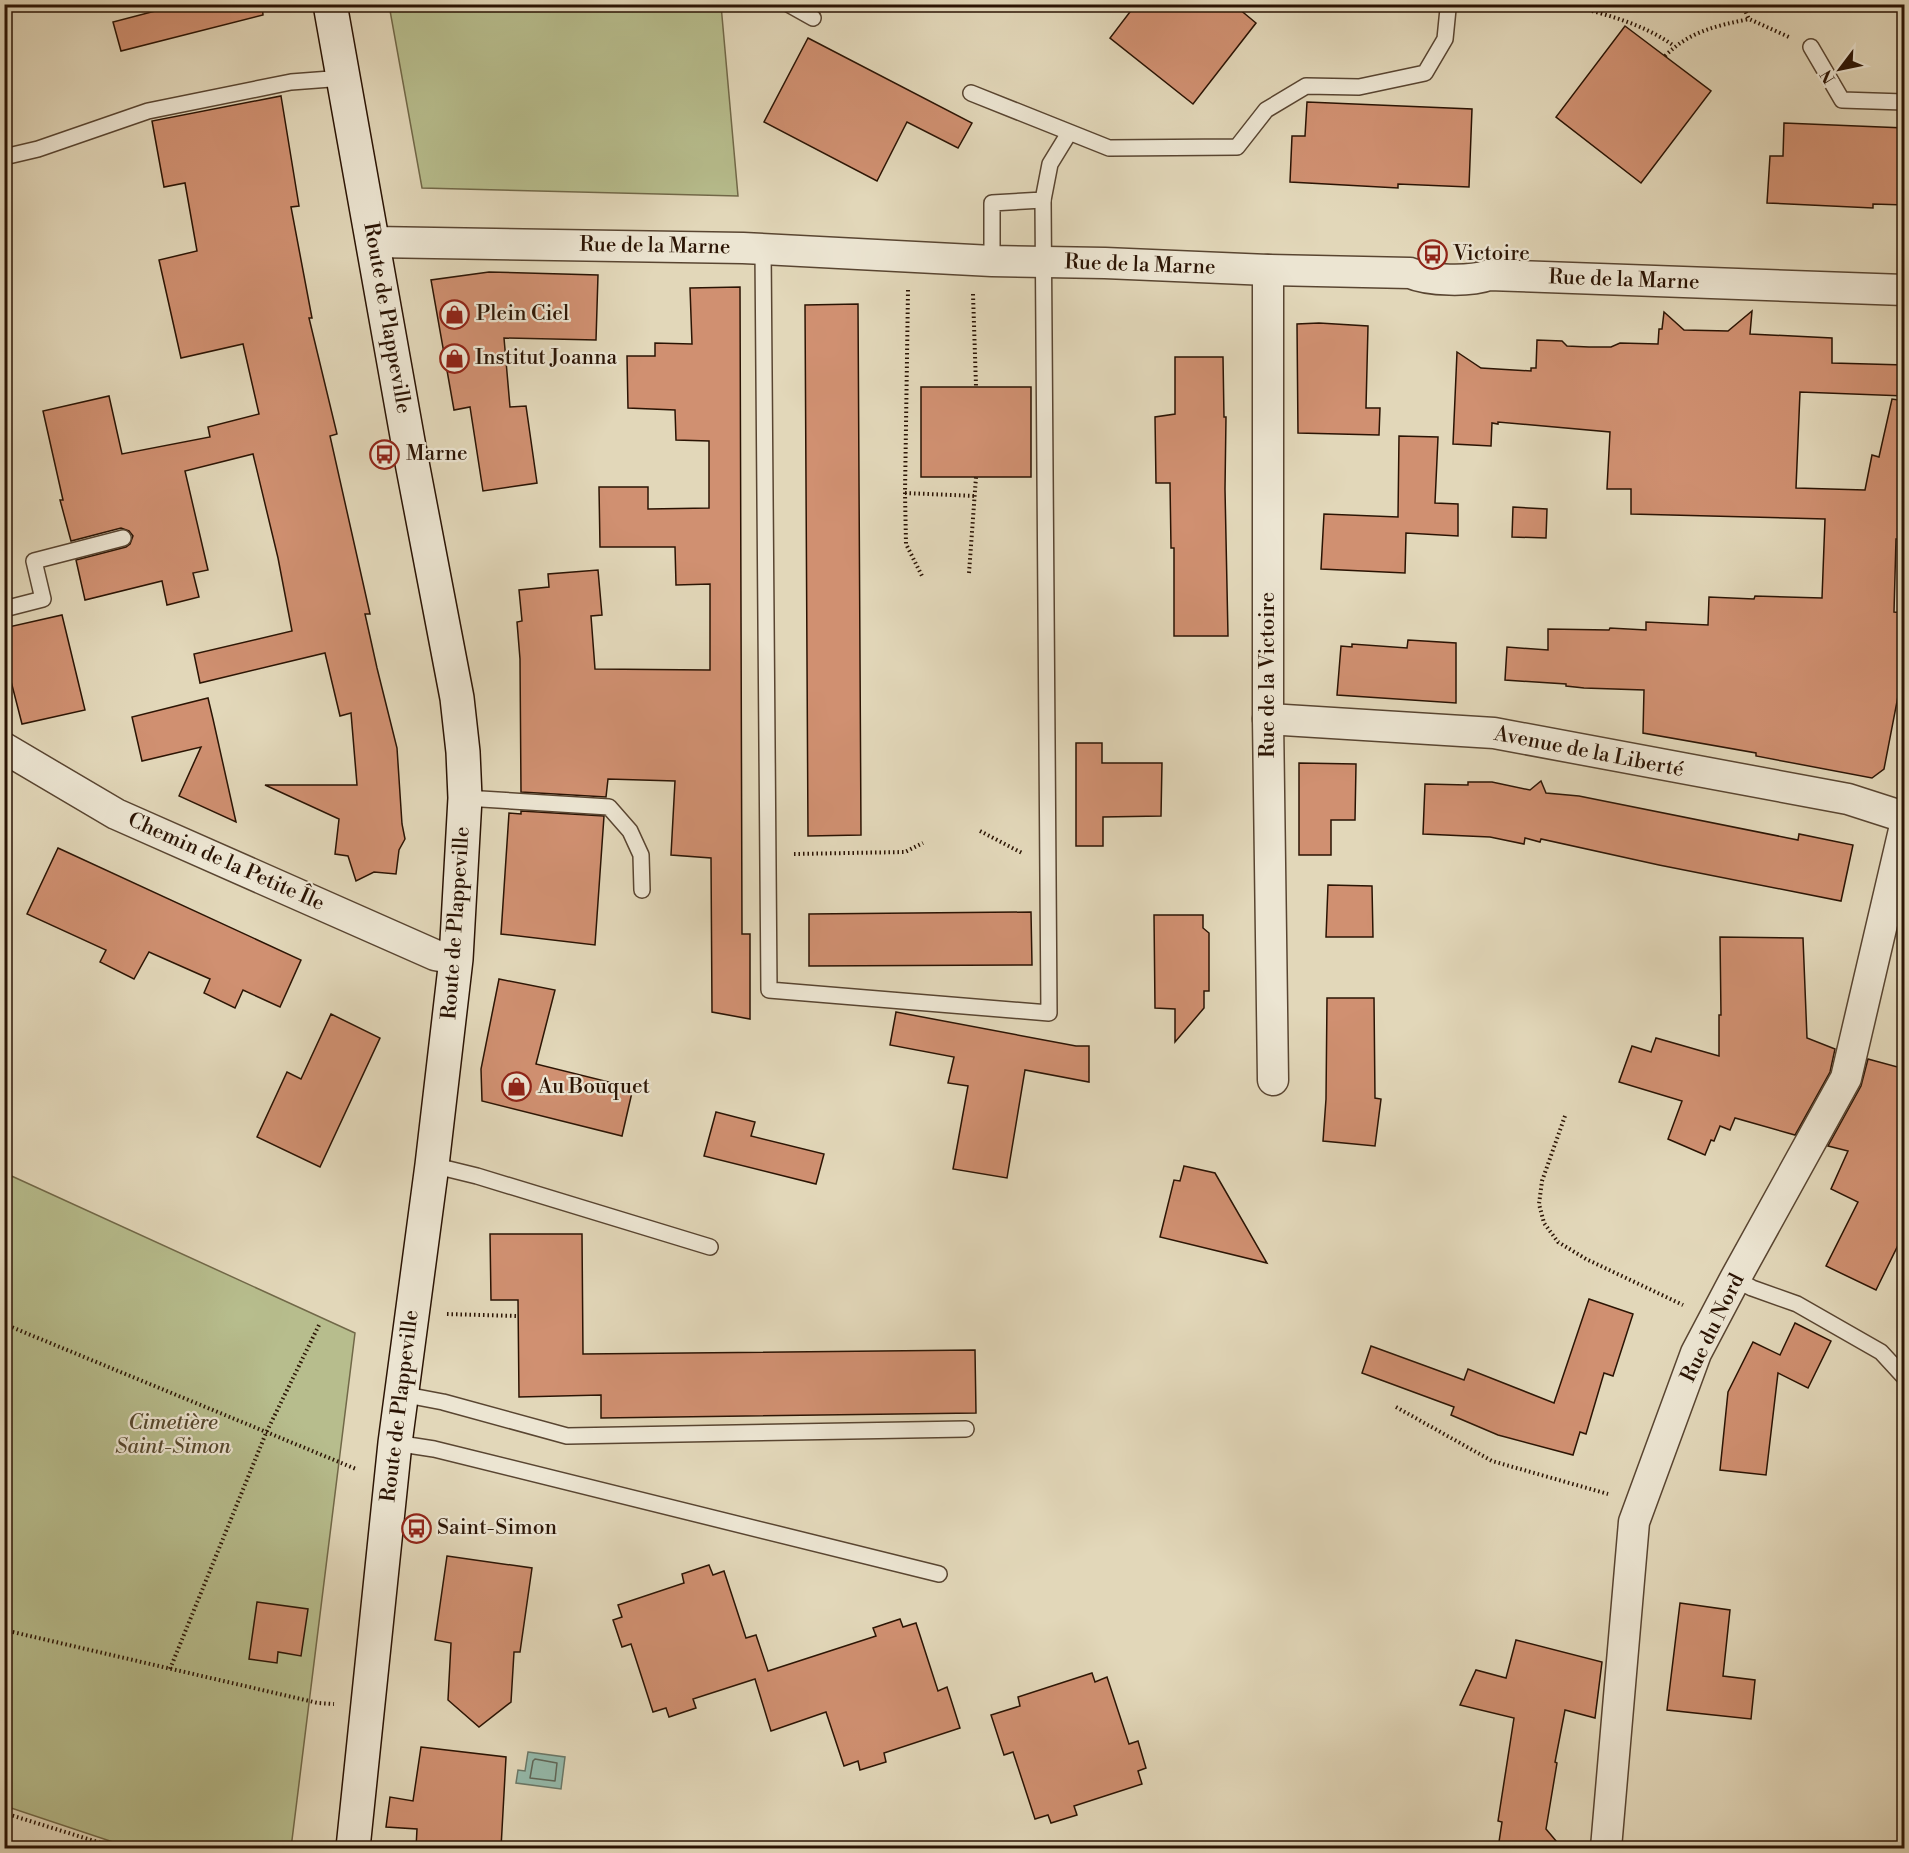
<svg xmlns="http://www.w3.org/2000/svg" width="1909" height="1853" viewBox="0 0 1909 1853" font-family="'Libre Bodoni',serif">
  <style>
    .green { fill: #b7bd8d; stroke: #716848; stroke-width: 1.5 }
    .water { fill: #95baab; stroke: #6b7868; stroke-width: 1.5 }
    .lines { fill: none; stroke-linecap: round; stroke-linejoin: round }
    .shore { stroke: #606758; stroke-width: 1.5 }
    .building { fill: #d09071; stroke: #2b1404; stroke-width: 1.5 }
    .lane-casing { stroke: #594531; stroke-width: 18 }
    .street-casing { stroke: #594531; stroke-width: 33 }
    .secondary-casing { stroke: #2b1404; stroke-width: 36 }
    .path { stroke: #2b1404; stroke-width: 4; stroke-dasharray: 1.5 3; stroke-linecap: butt }
    .lane { stroke: #ece5d2; stroke-width: 15 }
    .street { stroke: #ece5d2; stroke-width: 30 }
    .secondary { stroke: #ece5d2; stroke-width: 33 }
    .labels { text-anchor: middle; dominant-baseline: central; stroke-width: 4.5; stroke-linejoin: round; paint-order: stroke }
    .street-label { font-size: 21px; fill: #2b1404; stroke: #ece5d2 }
    .poi-label { font-size: 21px; fill: #2b1404; stroke: #ece5d2; text-anchor: start }
    .park-label { font-size: 21px; font-style: italic; fill: #55472d; stroke: #ece5d2 }
  </style>
  <rect width="100%" height="100%" fill="#e2d7b9"/>
  <filter id="stains"><feTurbulence type="fractalNoise" baseFrequency=".00333" numOctaves="4"/><feColorMatrix values="0 0 0 0 .2 0 0 0 0 .09 0 0 0 0 .02 0 0 0 .5 -.17"/></filter>
  <radialGradient id="worn" r=".72"><stop offset=".6" stop-color="#630" stop-opacity="0"/><stop offset="1" stop-color="#630" stop-opacity=".3"/></radialGradient>
  <g class="green">
    <polygon points="389,5 721,5 738,196 422,188"/>
    <polygon points="5,1173 355,1333 291,1848 142,1848 113,1842 5,1806"/>
  </g>
  <polygon class="water" points="528,1752 565,1757 561,1789 516,1783 518,1770 525,1771"/>
  <g class="lines">
    <polygon class="shore" points="535,1759 557,1763 555,1781 530,1778 533,1761"/>
  </g>
  <g class="building">
    <polygon points="182,4 262,4 263,15 121,51 113,22"/>
    <polygon points="1136,4 1233,4 1256,23 1193,104 1110,38"/>
    <polygon points="1625,26 1711,91 1641,183 1556,117"/>
    <polygon points="808,38 972,123 958,148 907,122 877,181 764,122"/>
    <polygon points="281,96 299,206 291,207 312,318 309,318 337,434 330,436 370,614 365,614 377,668 397,748 402,824 405,839 399,850 396,874 374,872 356,881 348,856 335,854 339,819 265,785 357,785 351,713 340,716 325,653 200,683 194,654 292,631 278,558 253,454 185,471 208,570 193,573 199,597 167,605 162,581 85,600 76,560 126,547 130,544 133,536 129,531 121,528 71,541 60,500 63,500 43,411 109,396 122,454 210,437 208,427 259,414 243,344 181,358 159,260 197,251 185,183 164,187 152,121"/>
    <polygon points="1307,102 1472,109 1469,187 1398,184 1398,188 1290,182 1292,136 1305,136"/>
    <polygon points="1784,123 1905,128 1905,205 1873,204 1873,208 1767,203 1770,156 1783,156"/>
    <polygon points="489,272 598,275 596,340 504,338 510,407 526,406 537,483 483,491 470,407 454,410 431,280"/>
    <polygon points="740,287 742,934 750,934 750,1019 712,1012 711,858 671,855 675,781 608,779 606,797 521,792 520,659 517,622 522,621 519,590 549,587 548,574 598,570 602,615 591,616 595,669 710,670 710,584 676,585 675,547 600,547 599,487 648,487 648,509 709,508 709,441 676,440 675,410 628,408 627,356 655,356 655,343 692,344 690,288"/>
    <polygon points="858,304 861,835 808,836 805,305"/>
    <polygon points="1752,311 1750,334 1832,338 1832,363 1905,365 1905,396 1800,392 1796,488 1865,490 1872,455 1879,457 1892,399 1905,401 1905,539 1896,539 1894,612 1905,613 1905,660 1884,769 1872,778 1756,756 1756,753 1643,733 1644,690 1584,688 1566,686 1566,684 1505,680 1507,647 1548,650 1548,629 1609,630 1610,628 1646,630 1646,622 1708,625 1709,597 1754,599 1755,596 1822,598 1825,519 1631,514 1631,489 1607,489 1610,432 1498,422 1498,424 1492,423 1491,446 1453,444 1457,352 1481,368 1531,371 1531,368 1536,368 1537,340 1562,341 1567,346 1589,347 1611,347 1620,343 1658,344 1659,329 1662,329 1664,312 1684,330 1728,331"/>
    <polygon points="1319,323 1368,326 1366,408 1380,408 1379,435 1298,433 1297,324"/>
    <polygon points="1175,357 1223,357 1224,417 1226,417 1225,489 1228,636 1174,636 1174,548 1171,548 1170,483 1156,483 1155,417 1175,414"/>
    <rect x="921" y="387" width="110" height="90"/>
    <polygon points="1399,436 1438,437 1435,503 1458,504 1458,536 1406,533 1405,573 1321,569 1324,514 1398,517"/>
    <polygon points="1513,507 1547,509 1546,538 1512,537"/>
    <polygon points="62,615 85,710 22,724 4,654 4,628"/>
    <polygon points="1408,640 1456,643 1456,703 1337,695 1341,646 1352,647 1352,644 1407,648"/>
    <polygon points="208,698 213,719 236,822 179,796 201,747 142,761 132,717"/>
    <polygon points="1076,743 1102,743 1102,763 1162,763 1161,816 1103,817 1103,846 1076,846"/>
    <polygon points="1299,763 1356,764 1355,820 1331,820 1331,855 1299,855"/>
    <polygon points="1541,781 1546,793 1579,796 1798,840 1799,834 1853,845 1841,901 1659,865 1541,839 1540,842 1525,838 1524,844 1490,837 1423,834 1425,784 1468,785 1468,782 1492,782 1530,790"/>
    <polygon points="521,811 604,816 595,945 501,934 509,813 521,814"/>
    <polygon points="58,848 301,960 280,1007 243,990 235,1008 204,993 210,979 149,952 134,979 100,962 106,950 27,914"/>
    <polygon points="1328,885 1372,886 1373,937 1326,937"/>
    <polygon points="1031,912 1032,965 809,966 809,914"/>
    <polygon points="1154,915 1203,915 1203,928 1209,933 1209,991 1204,991 1204,1008 1175,1042 1175,1009 1155,1008"/>
    <polygon points="1720,937 1803,938 1807,1038 1835,1049 1830,1072 1795,1135 1735,1118 1730,1130 1720,1126 1714,1141 1711,1140 1705,1155 1668,1139 1682,1101 1619,1082 1632,1046 1651,1052 1656,1038 1719,1056 1719,1015 1721,1015"/>
    <polygon points="499,979 555,990 536,1064 633,1088 622,1136 482,1101 481,1069"/>
    <polygon points="1327,998 1374,998 1375,1098 1381,1099 1375,1146 1323,1141 1326,1099"/>
    <polygon points="896,1012 1076,1046 1089,1046 1089,1082 1025,1070 1007,1178 953,1169 968,1086 948,1083 954,1057 890,1045"/>
    <polygon points="331,1014 380,1038 320,1167 257,1137 287,1072 301,1079"/>
    <polygon points="1868,1059 1905,1069 1905,1231 1876,1290 1826,1266 1858,1202 1831,1189 1848,1151 1828,1146 1861,1086"/>
    <polygon points="716,1112 755,1122 751,1136 824,1154 816,1184 704,1156"/>
    <polygon points="1184,1166 1215,1173 1267,1263 1160,1237 1174,1180 1180,1181"/>
    <polygon points="490,1234 582,1234 583,1354 975,1350 976,1413 601,1418 601,1395 519,1397 518,1300 491,1300"/>
    <polygon points="1589,1299 1633,1314 1613,1376 1604,1373 1586,1434 1580,1432 1573,1455 1498,1435 1451,1415 1454,1407 1362,1373 1371,1346 1464,1380 1468,1369 1554,1403"/>
    <polygon points="1795,1323 1831,1341 1808,1388 1778,1373 1766,1475 1720,1470 1728,1392 1753,1342 1780,1355"/>
    <polygon points="447,1556 532,1568 520,1652 514,1652 511,1702 479,1727 448,1700 451,1643 435,1640"/>
    <polygon points="709,1565 713,1575 724,1571 746,1638 756,1635 768,1671 876,1636 873,1628 900,1619 903,1627 916,1623 938,1691 947,1687 960,1728 884,1753 886,1762 860,1770 858,1761 844,1766 826,1712 771,1731 755,1679 693,1699 696,1708 669,1717 666,1708 653,1712 631,1644 622,1647 613,1620 622,1617 618,1605 684,1583 682,1574"/>
    <polygon points="257,1602 308,1609 301,1656 278,1652 277,1663 249,1659"/>
    <polygon points="1680,1603 1730,1610 1723,1676 1755,1680 1751,1719 1667,1710"/>
    <polygon points="1516,1640 1602,1662 1595,1718 1565,1710 1555,1762 1557,1763 1546,1829 1562,1848 1537,1848 1499,1842 1502,1822 1498,1821 1514,1718 1460,1705 1476,1670 1506,1678"/>
    <polygon points="1092,1673 1095,1682 1107,1677 1129,1744 1138,1741 1146,1768 1138,1771 1142,1784 1074,1806 1077,1815 1051,1823 1048,1815 1035,1819 1013,1752 1004,1755 991,1715 1020,1706 1018,1697"/>
    <polygon points="421,1747 506,1757 501,1848 416,1848 417,1829 386,1827 390,1797 413,1801"/>
  </g>
  <g class="lines">
    <defs>
      <g id="lane">
        <polyline points="788,4 813,18"/>
        <polyline points="1811,47 1842,100 1904,102"/>
        <polyline points="971,93 1109,148 1237,147 1266,110 1306,86 1359,87 1425,73 1445,39 1448,9 1445,4"/>
        <polyline points="4,157 38,149 148,111 291,82 344,78"/>
        <polyline points="763,249 769,990 1049,1013 1043,200"/>
        <polyline points="992,261 992,203 1043,200 1050,164 1069,133"/>
        <polyline points="4,609 43,599 34,561 123,538"/>
        <polyline points="465,798 609,807 630,831 641,855 642,890"/>
        <polyline points="432,1165 477,1176 710,1247"/>
        <polyline points="1735,1279 1752,1288 1797,1304 1881,1352 1904,1377"/>
        <polyline points="401,1394 443,1402 567,1436 966,1429"/>
        <polyline points="395,1443 434,1449 939,1574"/>
      </g>
      <g id="street">
        <path d="M374,242l369,6 249,13 113,2 163,7 142,3c19,8 60,9 79,2l415,15"/>
        <polyline points="1268,270 1268,719 1273,1080"/>
        <polyline points="1268,719 1494,733 1848,799 1904,817"/>
        <polyline points="4,748 116,814 435,955 456,959"/>
        <polyline points="1606,1848 1634,1522 1696,1353 1735,1279 1846,1078 1904,830"/>
      </g>
      <polyline id="secondary" points="330,4 409,447 457,698 463,752 465,798 456,959 432,1165 395,1443 353,1848"/>
    </defs>
    <use href="#lane" class="lane-casing"/>
    <use href="#street" class="street-casing"/>
    <use href="#secondary" class="secondary-casing"/>
    <g class="path">
      <path d="M1566,4c37,10 77,19 108,42"/>
      <polyline points="1742,4 1749,19 1789,37"/>
      <path d="M1665,56c25,-25 51,-30 84,-37"/>
      <polyline points="908,290 905,493 906,544 923,578"/>
      <polyline points="973,294 976,386"/>
      <polyline points="905,493 975,496"/>
      <polyline points="969,573 976,477"/>
      <polyline points="980,831 1022,853"/>
      <polyline points="794,854 905,852 923,843"/>
      <polyline points="1565,1116 1542,1181 1539,1204 1544,1223 1558,1242 1586,1259 1683,1305"/>
      <polyline points="447,1314 518,1316"/>
      <polyline points="4,1324 356,1469"/>
      <polyline points="1396,1407 1492,1461 1608,1494"/>
      <polyline points="4,1630 318,1703 334,1704"/>
      <polyline points="170,1669 266,1433 320,1323"/>
      <polyline points="4,1813 117,1848"/>
    </g>
    <use href="#lane" class="lane"/>
    <use href="#street" class="street"/>
    <use href="#secondary" class="secondary"/>
  </g>
  <defs>
    <symbol id="bus-ring" viewBox="-11 -11 22 22"><circle r="9.5" fill="#ece5d2" stroke="#8f2418" stroke-width="1.5"/><path d="M-5-6H5V4H4V6H2V4H-2V6H-4V4H-5ZM-3.5-4V0h7V-4ZM-3.5 1.2v1.5H-2V1.2ZM2 1.2v1.5H3.5V1.2Z" fill="#8f2418"/></symbol>
    <symbol id="shop-ring" viewBox="-11 -11 22 22"><circle r="9.5" fill="#ece5d2" stroke="#8f2418" stroke-width="1.5"/><path d="M-5-2.5h2.3a2.7 3.5 0 0 1 5.4 0H5L5.5 6h-11ZM-1.5-2.5h3a1.5 2.3 0 0 0-3 0Z" fill="#8f2418"/></symbol>
  </defs>
  <g fill-rule="evenodd">
    <use href="#bus-ring" x="1416" y="238" width="33" height="33"/>
    <use href="#shop-ring" x="438" y="298" width="33" height="33"/>
    <use href="#shop-ring" x="438" y="342" width="33" height="33"/>
    <use href="#bus-ring" x="368" y="438" width="33" height="33"/>
    <use href="#shop-ring" x="500" y="1070" width="33" height="33"/>
    <use href="#bus-ring" x="400" y="1512" width="33" height="33"/>
  </g>
  <g class="labels">
    <g class="street-label">
      <text transform="translate(655 246) rotate(1)">Rue de la Marne</text>
      <text transform="translate(1140 265) rotate(2)">Rue de la Marne</text>
      <text transform="translate(1624 280) rotate(2)">Rue de la Marne</text>
      <text transform="translate(387 318) rotate(80)">Route de Plappeville</text>
      <text transform="translate(1268 675) rotate(-90)">Rue de la Victoire</text>
      <text transform="translate(1589 752) rotate(11)">Avenue de la Liberté</text>
      <text transform="translate(226 862) rotate(24)">Chemin de la Petite Île</text>
      <text transform="translate(456 923) rotate(-86)">Route de Plappeville</text>
      <text transform="translate(1713 1328) rotate(-64)">Rue du Nord</text>
      <text transform="translate(400 1406) rotate(-83)">Route de Plappeville</text>
    </g>
    <g class="poi-label">
      <text x="1453" y="254">Victoire</text>
      <text x="476" y="314">Plein Ciel</text>
      <text x="475" y="358">Institut Joanna</text>
      <text x="406" y="454">Marne</text>
      <text x="538" y="1087">Au Bouquet</text>
      <text x="437" y="1528">Saint-Simon</text>
    </g>
    <g class="park-label">
      <text x="173" y="1423">Cimetière<tspan x="173" dy="24">Saint-Simon</tspan></text>
    </g>
  </g>
  <rect width="1909" height="1853" fill="none" stroke="#e2d7b9" stroke-width="24"/>
  <rect x="6" y="6" width="1897" height="1841" fill="none" stroke="#2b1404" stroke-width="3"/>
  <rect x="12" y="12" width="1885" height="1829" fill="none" stroke="#2b1404" stroke-width="1.5"/>
  <g transform="translate(1840 69) rotate(238)" stroke="#ece5d2" stroke-width="4.5" paint-order="stroke">
  <path d="M0-4.5L10 22L0 15L-10 22Z" fill="#2b1404"/>
  <text y="-9" font-size="16" font-weight="bold" text-anchor="middle" fill="#2b1404">N</text>
  </g>
  <rect width="100%" height="100%" filter="url(#stains)"/>
  <rect width="100%" height="100%" fill="url(#worn)"/>
</svg>
